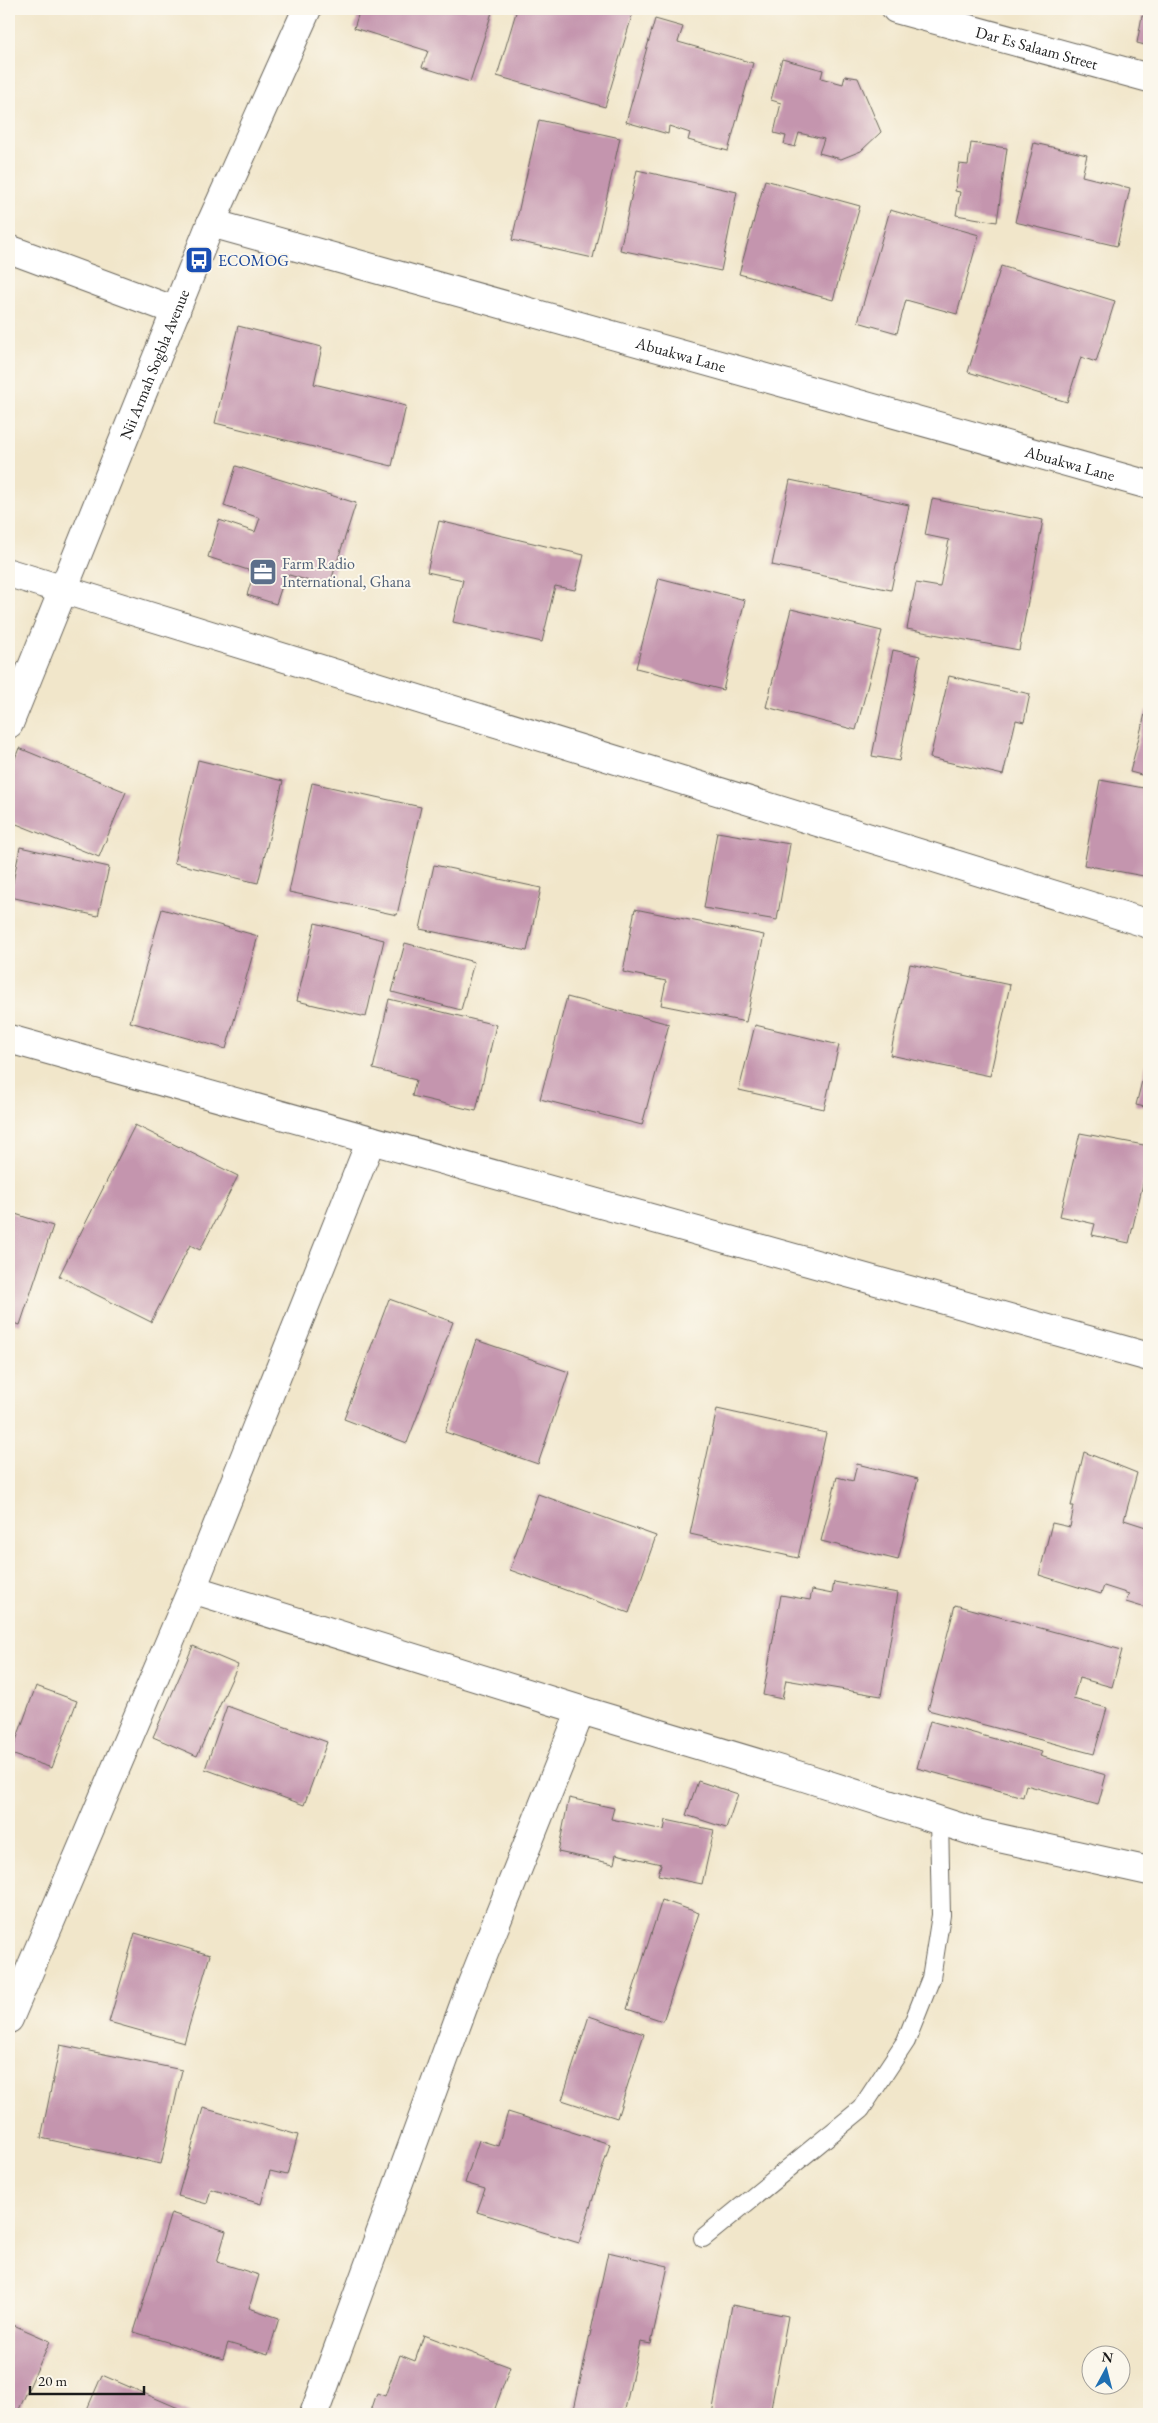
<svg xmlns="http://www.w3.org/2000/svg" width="1158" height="2423" viewBox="0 0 1158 2423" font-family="'EB Garamond',serif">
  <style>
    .building { fill: #c495ae }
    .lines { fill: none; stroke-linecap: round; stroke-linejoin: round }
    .service-casing { stroke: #676359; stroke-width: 20 }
    .minor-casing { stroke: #676359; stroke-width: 30 }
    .service { stroke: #fff; stroke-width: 18 }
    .minor { stroke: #fff; stroke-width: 28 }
    .labels { text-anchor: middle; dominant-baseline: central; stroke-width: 4; stroke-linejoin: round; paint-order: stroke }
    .street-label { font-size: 16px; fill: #1c1c1c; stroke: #fbf7ec }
    .transit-label { font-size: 16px; fill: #164399; stroke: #fbf7ec; text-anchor: start }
    .service-label { font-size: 16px; fill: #4e5e75; stroke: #fbf7ec; text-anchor: start }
  </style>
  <rect width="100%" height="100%" fill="#fbf7ec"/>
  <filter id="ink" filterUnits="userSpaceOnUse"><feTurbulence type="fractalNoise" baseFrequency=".02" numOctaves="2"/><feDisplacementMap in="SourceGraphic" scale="10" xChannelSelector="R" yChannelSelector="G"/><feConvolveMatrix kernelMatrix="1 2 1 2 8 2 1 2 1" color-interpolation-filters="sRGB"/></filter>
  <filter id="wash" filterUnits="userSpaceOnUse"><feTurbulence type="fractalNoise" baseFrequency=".0096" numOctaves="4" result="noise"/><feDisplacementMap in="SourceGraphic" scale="20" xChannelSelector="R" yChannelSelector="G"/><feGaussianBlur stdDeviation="1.12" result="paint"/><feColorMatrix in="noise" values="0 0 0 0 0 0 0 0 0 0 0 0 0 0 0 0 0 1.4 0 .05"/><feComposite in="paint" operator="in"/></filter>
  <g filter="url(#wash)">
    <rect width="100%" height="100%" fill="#f1e6ca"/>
    <g id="blocks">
      <g class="building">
        <polygon points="360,9 493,9 470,82 422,67 428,51 354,28"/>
        <polygon points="517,9 634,9 605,107 497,76"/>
        <polygon points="1142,16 1149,18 1149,46 1137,43"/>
        <polygon points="655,19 683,27 678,42 753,63 728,151 688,140 690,133 669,126 668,134 626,122"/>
        <polygon points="782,59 823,70 821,78 843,84 845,76 858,78 881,132 861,151 841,159 819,153 824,139 799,133 795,147 784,144 786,136 774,133 781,103 771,100"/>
        <polygon points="539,120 620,138 593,258 512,240"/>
        <polygon points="971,143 1007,148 997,222 956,215 960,192 955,191 959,164 968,165"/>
        <polygon points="1034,143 1087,155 1082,176 1130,188 1117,246 1015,222"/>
        <polygon points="637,170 737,192 721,271 620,250"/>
        <polygon points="765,180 860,206 833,300 739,274"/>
        <polygon points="890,210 979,235 957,314 906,300 897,333 858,322"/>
        <polygon points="1001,266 1115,301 1096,362 1081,357 1067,402 968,372"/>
        <polygon points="238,326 322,347 314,384 406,406 392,466 215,423"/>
        <polygon points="236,466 356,503 329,587 286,574 276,604 247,595 254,572 208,557 219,520 255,532 260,518 224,506"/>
        <polygon points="790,480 909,505 891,590 772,565"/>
        <polygon points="932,499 1043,520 1019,650 907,629 916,583 940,587 949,540 925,535"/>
        <polygon points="439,521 584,555 575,590 555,586 542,642 453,622 463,580 427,572"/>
        <polygon points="659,578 745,600 723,690 636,668"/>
        <polygon points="791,609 882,631 856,730 766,707"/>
        <polygon points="893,650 920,656 899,761 872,756"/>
        <polygon points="949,676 1030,694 1024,722 1016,720 1003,775 930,758"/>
        <polygon points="1146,710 1149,711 1149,777 1130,772"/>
        <polygon points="19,748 126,792 99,857 9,821 9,774"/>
        <polygon points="198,760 283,781 258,883 174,863"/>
        <polygon points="1100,780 1149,789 1149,877 1084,865"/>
        <polygon points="312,783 421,807 397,915 289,892"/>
        <polygon points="717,832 790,844 777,920 704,908"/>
        <polygon points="20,847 109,867 98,916 10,897"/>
        <polygon points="434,865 541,888 527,951 420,929"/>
        <polygon points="162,909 258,936 226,1049 130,1022"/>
        <polygon points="635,909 764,935 746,1022 661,1005 666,981 623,972"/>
        <polygon points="315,923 384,940 366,1017 297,1001"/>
        <polygon points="405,943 474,962 461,1010 392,992"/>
        <polygon points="910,964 1010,985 990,1076 890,1055"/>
        <polygon points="567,997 669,1024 642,1125 540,1099"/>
        <polygon points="389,999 496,1025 476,1111 412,1096 416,1080 373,1069"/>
        <polygon points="755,1025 839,1045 824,1109 739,1090"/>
        <polygon points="1149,1053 1149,1108 1136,1105"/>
        <polygon points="135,1125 238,1176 200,1250 190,1245 151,1322 59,1276"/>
        <polygon points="1080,1133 1149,1146 1149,1158 1129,1243 1092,1235 1095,1224 1060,1216"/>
        <polygon points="9,1212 53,1226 20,1325 9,1322"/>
        <polygon points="389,1299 453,1322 407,1443 344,1419"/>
        <polygon points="476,1340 569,1372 538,1464 445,1432"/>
        <polygon points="717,1409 826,1433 798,1558 690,1534"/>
        <polygon points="1084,1452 1137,1473 1124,1520 1149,1528 1149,1609 1126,1602 1129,1594 1104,1586 1101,1594 1039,1575 1052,1523 1070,1527 1074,1506 1071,1506"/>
        <polygon points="857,1464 918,1479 898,1560 821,1541 837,1477 853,1481"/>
        <polygon points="538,1494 656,1536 629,1613 510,1570"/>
        <polygon points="834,1582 898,1593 881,1696 786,1680 782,1699 763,1695 781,1595 810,1600 812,1590 832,1594"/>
        <polygon points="955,1605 1122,1650 1112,1687 1079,1678 1073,1699 1107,1708 1094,1754 928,1710"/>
        <polygon points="193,1646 238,1665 197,1756 153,1737"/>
        <polygon points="36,1686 77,1701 52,1768 11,1754"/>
        <polygon points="227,1706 327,1742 304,1805 205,1769"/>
        <polygon points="930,1721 1042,1752 1040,1756 1106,1775 1098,1805 1026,1785 1023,1797 917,1768"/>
        <polygon points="698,1781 738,1794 726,1828 686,1815"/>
        <polygon points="569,1798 614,1808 611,1819 664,1830 666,1820 714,1830 702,1884 658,1875 661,1864 616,1854 614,1864 558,1852"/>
        <polygon points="662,1900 699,1913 663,2021 627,2009"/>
        <polygon points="135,1933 210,1955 184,2043 109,2022"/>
        <polygon points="589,2016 644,2034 617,2118 562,2100"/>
        <polygon points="60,2045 182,2070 161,2164 41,2138"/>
        <polygon points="203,2108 298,2135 287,2175 270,2171 261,2204 211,2189 207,2204 178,2196"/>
        <polygon points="508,2112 610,2144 579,2243 477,2212 485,2189 465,2183 479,2140 498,2146"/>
        <polygon points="171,2213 226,2231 217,2262 259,2275 249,2308 279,2318 268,2355 228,2343 223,2359 134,2332"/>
        <polygon points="608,2252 668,2266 651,2344 640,2342 624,2414 573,2414"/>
        <polygon points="732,2305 788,2316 770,2414 712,2414"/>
        <polygon points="9,2323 50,2341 17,2414 9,2414"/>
        <polygon points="424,2335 510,2367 493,2414 370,2414 377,2393 385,2396 400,2355 415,2361"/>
        <polygon points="102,2375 192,2414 85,2414"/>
      </g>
    </g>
  </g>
  <g filter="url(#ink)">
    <use href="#blocks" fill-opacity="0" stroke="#676359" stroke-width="1"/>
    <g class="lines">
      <defs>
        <polyline id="service" points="703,2238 861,2109 906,2041 931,1978 941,1915 939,1820"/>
        <g id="minor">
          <path id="s1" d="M896,9l253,69"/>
          <path id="s2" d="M211,223l938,262"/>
          <polyline points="9,249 176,311"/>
          <polyline points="9,573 1149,924"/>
          <path id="s3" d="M9,724l202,-501 96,-214"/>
          <polyline points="9,1039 1149,1357"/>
          <polyline points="192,1589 581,1710 804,1777 981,1834 1149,1871"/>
          <polyline points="9,2019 192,1589 371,1140"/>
          <polyline points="314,2414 469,1991 581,1710"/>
        </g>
      </defs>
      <use href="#service" class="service-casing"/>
      <use href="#minor" class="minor-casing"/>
      <use href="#service" class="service"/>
      <use href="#minor" class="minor"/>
    </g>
  </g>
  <defs>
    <symbol id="bus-square" viewBox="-11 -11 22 22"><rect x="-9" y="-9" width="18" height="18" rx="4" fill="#1a4fb4" stroke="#fbf7ec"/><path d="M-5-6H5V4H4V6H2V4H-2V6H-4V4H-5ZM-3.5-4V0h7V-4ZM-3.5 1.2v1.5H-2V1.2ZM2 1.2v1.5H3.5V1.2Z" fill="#fff"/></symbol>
    <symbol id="office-square" viewBox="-11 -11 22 22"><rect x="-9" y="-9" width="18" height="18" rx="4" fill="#5c6f8a" stroke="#fbf7ec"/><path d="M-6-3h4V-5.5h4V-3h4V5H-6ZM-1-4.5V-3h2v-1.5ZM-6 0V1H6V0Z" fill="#fff"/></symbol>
  </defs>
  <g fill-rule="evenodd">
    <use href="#bus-square" x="183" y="244" width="32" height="32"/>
    <use href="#office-square" x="247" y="556" width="32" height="32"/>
  </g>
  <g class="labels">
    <g class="street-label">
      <text stroke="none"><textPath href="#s1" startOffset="146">Dar Es Salaam Street</textPath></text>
      <text stroke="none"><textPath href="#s2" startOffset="488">Abuakwa Lane</textPath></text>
      <text stroke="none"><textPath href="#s3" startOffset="388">Nii Armah Sogbla Avenue</textPath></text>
      <text stroke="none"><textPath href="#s2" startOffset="892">Abuakwa Lane</textPath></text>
    </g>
    <g class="transit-label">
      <text x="218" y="260">ECOMOG</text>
    </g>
    <g class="service-label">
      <text x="282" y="563">Farm Radio<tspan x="282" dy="18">International, Ghana</tspan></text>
    </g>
  </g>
  <rect width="1158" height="2423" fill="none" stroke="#fbf7ec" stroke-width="30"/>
  <g transform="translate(1106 2370) rotate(7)"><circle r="24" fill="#fbf7ec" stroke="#a29f99"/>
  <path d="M0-4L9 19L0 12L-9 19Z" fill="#1f6fb2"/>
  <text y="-8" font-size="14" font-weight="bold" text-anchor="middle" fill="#1c1c1c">N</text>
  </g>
  <path d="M30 2386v8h114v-8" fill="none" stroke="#1c1c1c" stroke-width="2.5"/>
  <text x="38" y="2386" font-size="15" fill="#1c1c1c" stroke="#fbf7ec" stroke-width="4" paint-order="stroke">20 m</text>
</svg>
